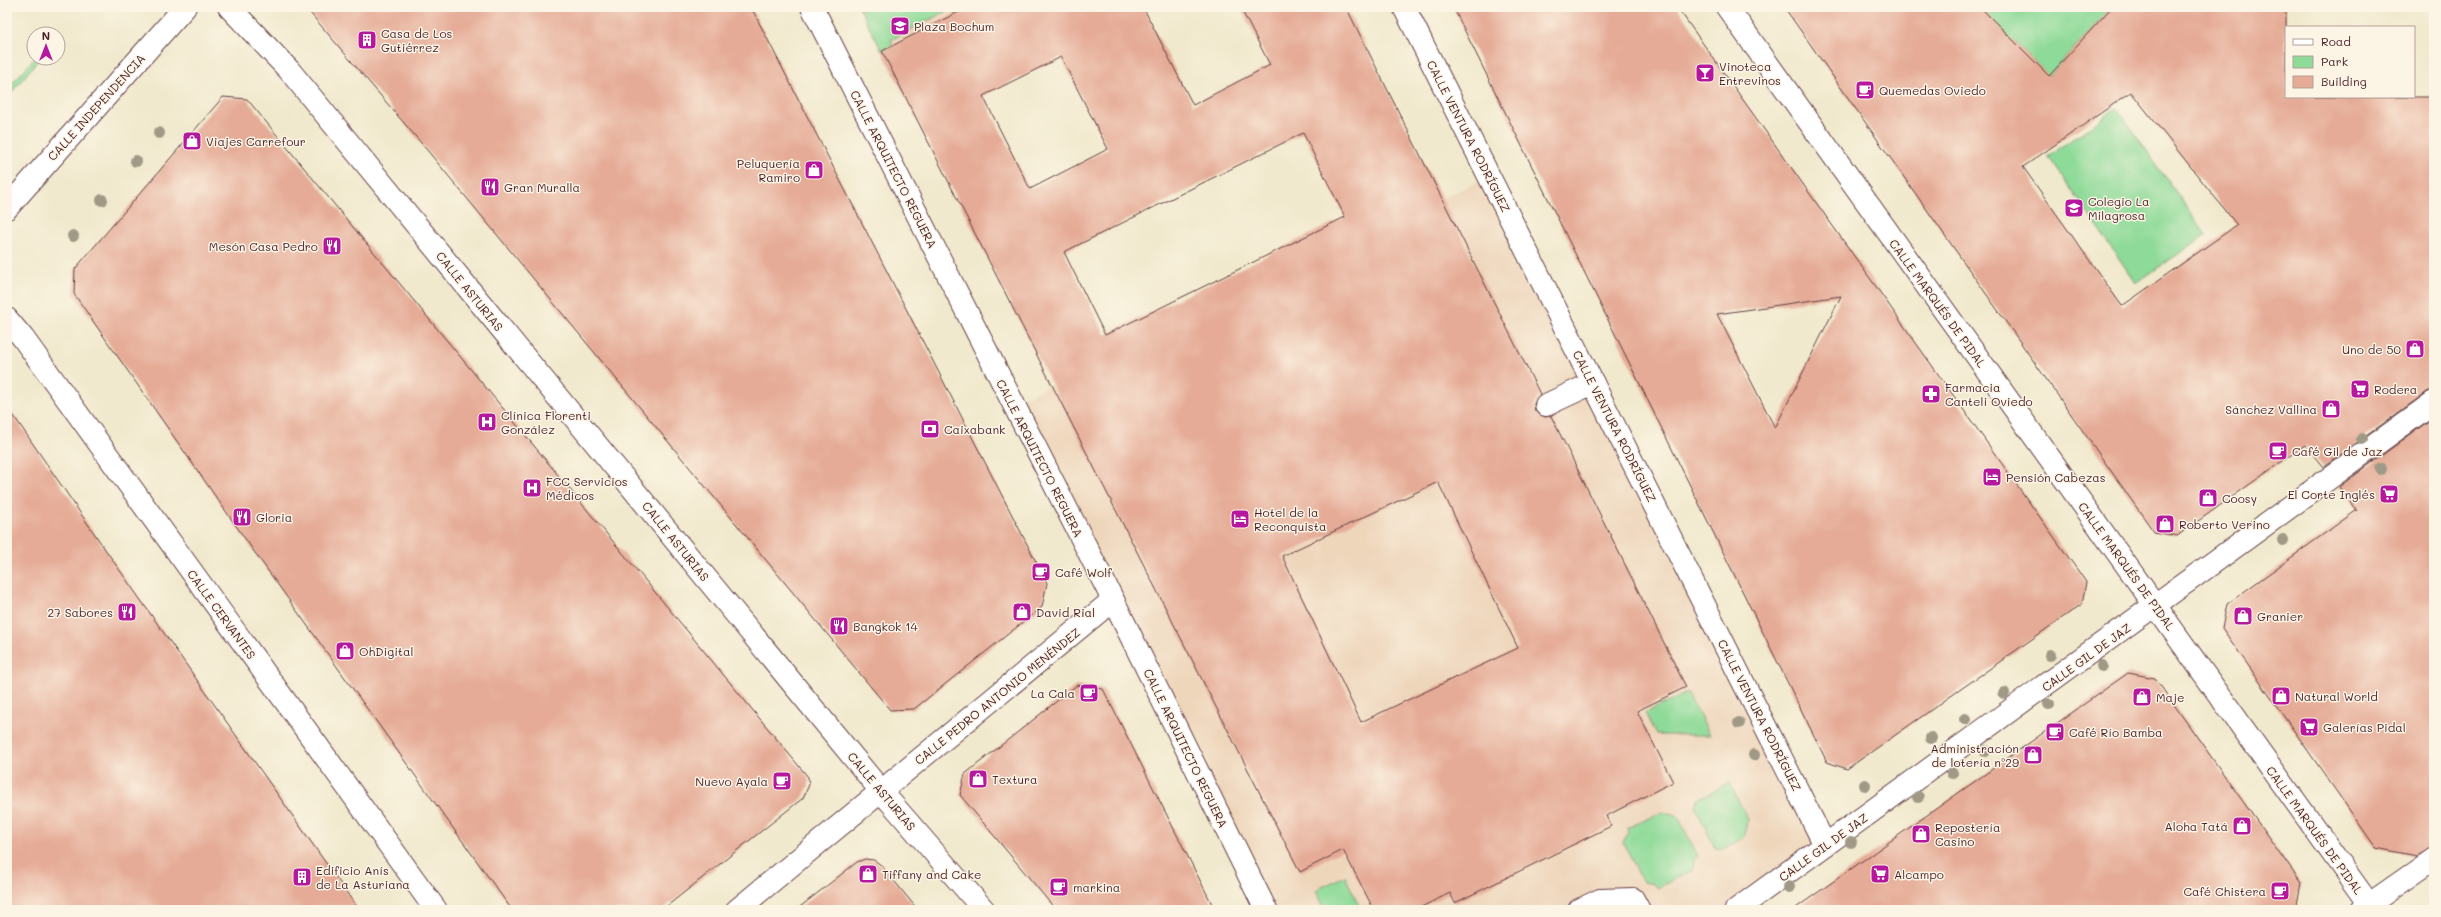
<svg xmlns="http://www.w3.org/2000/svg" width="2441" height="917" viewBox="0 0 2441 917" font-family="Mali,sans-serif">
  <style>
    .built { fill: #eed6bb }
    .green { fill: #8eda98; stroke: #6c7c62 }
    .building { fill: #e5ab96; fill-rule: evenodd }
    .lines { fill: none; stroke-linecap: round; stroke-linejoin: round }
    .minor-casing { stroke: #633d43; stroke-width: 24 }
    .highway-casing { stroke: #633d43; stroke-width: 24 }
    .minor { stroke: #fff; stroke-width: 22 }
    .highway { stroke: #fff; stroke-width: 22 }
    .tree { fill: #a09986 }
    .labels { text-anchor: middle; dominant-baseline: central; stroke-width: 3; stroke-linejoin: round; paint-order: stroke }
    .poi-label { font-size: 12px; fill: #4a1f2b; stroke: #fcf5e5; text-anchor: start }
    .street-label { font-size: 12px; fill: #4a1f2b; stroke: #fcf5e5 }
  </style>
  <rect width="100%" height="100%" fill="#fcf5e5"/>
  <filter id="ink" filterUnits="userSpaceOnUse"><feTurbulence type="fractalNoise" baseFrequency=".025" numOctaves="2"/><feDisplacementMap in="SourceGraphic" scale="8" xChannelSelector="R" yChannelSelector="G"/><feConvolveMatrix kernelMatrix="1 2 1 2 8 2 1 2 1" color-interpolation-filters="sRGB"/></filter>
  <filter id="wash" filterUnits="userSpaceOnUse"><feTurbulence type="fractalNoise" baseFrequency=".012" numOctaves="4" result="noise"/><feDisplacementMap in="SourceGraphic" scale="16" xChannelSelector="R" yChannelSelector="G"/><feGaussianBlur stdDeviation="0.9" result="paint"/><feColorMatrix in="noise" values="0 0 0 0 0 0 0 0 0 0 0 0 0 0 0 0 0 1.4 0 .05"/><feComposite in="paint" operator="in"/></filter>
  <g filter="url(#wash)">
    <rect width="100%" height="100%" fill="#f1e9cd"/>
    <g class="built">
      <polygon points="859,7 968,7 882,51"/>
      <polygon points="1490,177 1825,845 1736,910 1266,910 1013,403 1442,198"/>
    </g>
    <g class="green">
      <polygon points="859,7 954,7 891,40 893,45 882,51"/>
      <polygon points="1980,7 2112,7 2049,76"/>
      <polygon points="35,58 40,58 7,98 7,89"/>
      <polygon points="2117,108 2206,235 2136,283 2048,156"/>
      <polygon points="1687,693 1710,735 1656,735 1645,713"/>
      <polygon points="1729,783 1748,819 1743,838 1723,849 1715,848 1695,806 1698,799"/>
      <polygon points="1664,812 1677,815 1698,856 1694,859 1693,870 1657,888 1654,884 1643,882 1623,843 1628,834 1627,828"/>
      <polygon points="1345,876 1361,910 1325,910 1316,890"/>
    </g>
    <g id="blocks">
      <g class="building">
        <polygon points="305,7 751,7 1047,583 1042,607 914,709 890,710 427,150"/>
        <path d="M968,7h175l50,98 77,-40 -30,-58h106l194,387 -6,10 1,7 10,6 6,-1 135,271 -49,24 36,71 -67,34 5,10 -156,77 -5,-10 -35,17h-41l-31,-60 -43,22 -418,-821zM1061,57l47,92 -78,40 -47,-93zM1303,133l42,84 -240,118 -41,-83zM1438,482l80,166 -157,74 -79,-166z"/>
        <path d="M1453,7h224l409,575 -4,22 -235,165 -20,-7zM1841,296l-66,132 -58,-114z"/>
        <path d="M1784,7h196l69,69 63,-69h174v90h148v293l-7,2 -104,75 -18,-22 -128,91 -23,-4zM2131,92l106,133 -115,81 -99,-139z"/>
        <polygon points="223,97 247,99 808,777 809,785 803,798 662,910 512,910 253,550 74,294 75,269"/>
        <polygon points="7,406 116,565 359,910 7,910"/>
        <polygon points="2434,417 2434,847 2417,856 2376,848 2222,628 2227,604 2357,510 2339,487"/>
        <polygon points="2128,673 2155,678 2301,883 2296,910 1793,910"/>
        <polygon points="1077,685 1103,689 1215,910 1056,910 960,795 965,774"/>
        <polygon points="865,859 874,860 881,865 918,910 796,910 857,862"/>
      </g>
    </g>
  </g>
  <g filter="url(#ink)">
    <use href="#blocks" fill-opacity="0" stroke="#633d43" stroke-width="1"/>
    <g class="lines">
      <defs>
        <g id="minor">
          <polyline points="229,7 289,70 881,791 984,910"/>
          <polyline points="812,7 1113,600 1266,910"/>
          <polyline points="1404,7 1825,845"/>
          <polyline points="1727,7 2373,910"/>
          <polyline points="7,319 23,338 436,910"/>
          <polyline points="1546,405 1593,383"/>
          <polyline points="737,910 1113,600"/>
          <polyline points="1579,910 1600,900 1633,899 1639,910"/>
          <polyline points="1736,910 2434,402"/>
          <polyline points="2361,910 2434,859"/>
        </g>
        <polyline id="highway" points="7,208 185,7"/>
      </defs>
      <use href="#minor" class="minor-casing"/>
      <use href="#highway" class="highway-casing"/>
      <use href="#minor" class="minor"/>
      <use href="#highway" class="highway"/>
    </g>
    <g class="tree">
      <circle cx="159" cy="133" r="6"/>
      <circle cx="136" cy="161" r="6"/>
      <circle cx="102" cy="200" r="6"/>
      <circle cx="73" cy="236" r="6"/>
      <circle cx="2362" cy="439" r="6"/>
      <circle cx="2381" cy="469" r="6"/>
      <circle cx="2283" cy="540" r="6"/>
      <circle cx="2050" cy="655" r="6"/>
      <circle cx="2102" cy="666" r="6"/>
      <circle cx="2004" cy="693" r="6"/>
      <circle cx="2049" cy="704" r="6"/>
      <circle cx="1965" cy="719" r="6"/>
      <circle cx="1739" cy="723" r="6"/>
      <circle cx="1931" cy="738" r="6"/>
      <circle cx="1985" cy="751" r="6"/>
      <circle cx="1754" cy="755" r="6"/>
      <circle cx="1952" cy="773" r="6"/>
      <circle cx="1865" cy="785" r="6"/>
      <circle cx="1918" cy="797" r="6"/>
      <circle cx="1851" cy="842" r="6"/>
      <circle cx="1789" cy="887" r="6"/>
    </g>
  </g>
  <defs>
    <symbol id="university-square" viewBox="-11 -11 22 22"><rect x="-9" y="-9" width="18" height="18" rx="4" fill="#b5179e" stroke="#fcf5e5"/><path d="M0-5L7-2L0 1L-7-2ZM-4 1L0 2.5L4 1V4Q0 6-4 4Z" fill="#fff"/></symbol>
    <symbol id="building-square" viewBox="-11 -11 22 22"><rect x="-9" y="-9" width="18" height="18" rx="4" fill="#b5179e" stroke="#fcf5e5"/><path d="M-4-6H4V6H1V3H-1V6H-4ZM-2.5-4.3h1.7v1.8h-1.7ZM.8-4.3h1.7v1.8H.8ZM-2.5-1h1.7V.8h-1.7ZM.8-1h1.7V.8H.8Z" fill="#fff"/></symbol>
    <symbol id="bar-square" viewBox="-11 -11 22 22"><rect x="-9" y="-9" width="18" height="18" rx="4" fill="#b5179e" stroke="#fcf5e5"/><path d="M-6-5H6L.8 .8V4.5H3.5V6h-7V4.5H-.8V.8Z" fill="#fff"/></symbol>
    <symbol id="cafe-square" viewBox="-11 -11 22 22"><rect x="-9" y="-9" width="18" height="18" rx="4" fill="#b5179e" stroke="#fcf5e5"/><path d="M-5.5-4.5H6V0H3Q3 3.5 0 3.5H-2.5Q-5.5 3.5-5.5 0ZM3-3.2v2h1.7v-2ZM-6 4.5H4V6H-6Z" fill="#fff"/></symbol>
    <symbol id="shop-square" viewBox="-11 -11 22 22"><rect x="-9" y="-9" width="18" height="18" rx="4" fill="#b5179e" stroke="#fcf5e5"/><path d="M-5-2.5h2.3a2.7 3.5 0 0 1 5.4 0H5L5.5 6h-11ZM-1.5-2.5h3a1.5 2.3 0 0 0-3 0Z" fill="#fff"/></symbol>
    <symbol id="restaurant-square" viewBox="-11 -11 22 22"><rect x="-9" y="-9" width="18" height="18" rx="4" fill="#b5179e" stroke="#fcf5e5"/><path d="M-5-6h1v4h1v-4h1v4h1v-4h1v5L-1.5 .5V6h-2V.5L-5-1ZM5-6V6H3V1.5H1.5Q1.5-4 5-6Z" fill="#fff"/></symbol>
    <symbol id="school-square" viewBox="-11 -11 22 22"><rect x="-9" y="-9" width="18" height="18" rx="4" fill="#b5179e" stroke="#fcf5e5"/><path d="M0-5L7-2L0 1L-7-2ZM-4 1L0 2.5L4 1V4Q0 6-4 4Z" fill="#fff"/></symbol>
    <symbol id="supermarket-square" viewBox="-11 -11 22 22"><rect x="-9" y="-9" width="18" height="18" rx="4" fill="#b5179e" stroke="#fcf5e5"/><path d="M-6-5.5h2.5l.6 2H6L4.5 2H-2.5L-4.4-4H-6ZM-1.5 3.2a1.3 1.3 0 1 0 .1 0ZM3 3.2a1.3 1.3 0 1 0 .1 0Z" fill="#fff"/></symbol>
    <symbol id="pharmacy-square" viewBox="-11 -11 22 22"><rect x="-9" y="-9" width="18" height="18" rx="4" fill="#b5179e" stroke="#fcf5e5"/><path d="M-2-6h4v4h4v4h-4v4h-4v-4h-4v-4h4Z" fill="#fff"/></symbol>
    <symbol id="hospital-square" viewBox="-11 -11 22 22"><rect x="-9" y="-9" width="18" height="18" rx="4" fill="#b5179e" stroke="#fcf5e5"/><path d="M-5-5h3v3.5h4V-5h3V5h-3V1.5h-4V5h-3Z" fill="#fff"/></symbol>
    <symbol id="bank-square" viewBox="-11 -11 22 22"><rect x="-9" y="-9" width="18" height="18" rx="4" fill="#b5179e" stroke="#fcf5e5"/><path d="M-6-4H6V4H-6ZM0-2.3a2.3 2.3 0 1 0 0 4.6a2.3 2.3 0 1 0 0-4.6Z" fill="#fff"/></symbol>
    <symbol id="hotel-square" viewBox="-11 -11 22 22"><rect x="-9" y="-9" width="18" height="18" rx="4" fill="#b5179e" stroke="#fcf5e5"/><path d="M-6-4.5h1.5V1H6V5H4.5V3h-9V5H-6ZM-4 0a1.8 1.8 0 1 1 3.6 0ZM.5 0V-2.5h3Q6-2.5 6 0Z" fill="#fff"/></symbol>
  </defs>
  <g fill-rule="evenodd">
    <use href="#university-square" x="889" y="15" width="22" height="22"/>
    <use href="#building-square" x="356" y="29" width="22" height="22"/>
    <use href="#bar-square" x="1694" y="62" width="22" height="22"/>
    <use href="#cafe-square" x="1854" y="79" width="22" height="22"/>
    <use href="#shop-square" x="181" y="130" width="22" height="22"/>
    <use href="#shop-square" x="803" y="159" width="22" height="22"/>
    <use href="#restaurant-square" x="479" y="176" width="22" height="22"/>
    <use href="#school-square" x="2063" y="197" width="22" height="22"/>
    <use href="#restaurant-square" x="321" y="235" width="22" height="22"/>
    <use href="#shop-square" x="2404" y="338" width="22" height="22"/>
    <use href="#supermarket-square" x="2349" y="378" width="22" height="22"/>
    <use href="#pharmacy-square" x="1920" y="383" width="22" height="22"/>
    <use href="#shop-square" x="2320" y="398" width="22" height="22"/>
    <use href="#hospital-square" x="476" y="411" width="22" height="22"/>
    <use href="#bank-square" x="919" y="418" width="22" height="22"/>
    <use href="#cafe-square" x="2267" y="440" width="22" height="22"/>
    <use href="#hotel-square" x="1981" y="466" width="22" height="22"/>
    <use href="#hospital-square" x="521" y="477" width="22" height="22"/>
    <use href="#supermarket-square" x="2378" y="483" width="22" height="22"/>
    <use href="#shop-square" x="2197" y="487" width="22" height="22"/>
    <use href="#restaurant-square" x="231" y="506" width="22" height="22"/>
    <use href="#hotel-square" x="1229" y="508" width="22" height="22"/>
    <use href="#shop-square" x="2154" y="513" width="22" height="22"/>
    <use href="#cafe-square" x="1030" y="561" width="22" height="22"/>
    <use href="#restaurant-square" x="116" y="601" width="22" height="22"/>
    <use href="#shop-square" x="1011" y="601" width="22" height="22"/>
    <use href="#shop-square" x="2232" y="605" width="22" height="22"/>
    <use href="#restaurant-square" x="828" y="615" width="22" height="22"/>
    <use href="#shop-square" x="334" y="640" width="22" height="22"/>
    <use href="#cafe-square" x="1078" y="682" width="22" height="22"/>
    <use href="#shop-square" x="2270" y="685" width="22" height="22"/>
    <use href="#shop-square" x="2131" y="686" width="22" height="22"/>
    <use href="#supermarket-square" x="2298" y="716" width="22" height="22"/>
    <use href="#cafe-square" x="2044" y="721" width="22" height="22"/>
    <use href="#shop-square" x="2022" y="744" width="22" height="22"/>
    <use href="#shop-square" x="967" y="768" width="22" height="22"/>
    <use href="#cafe-square" x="771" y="770" width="22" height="22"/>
    <use href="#shop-square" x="2231" y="815" width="22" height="22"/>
    <use href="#shop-square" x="1910" y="823" width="22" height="22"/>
    <use href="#shop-square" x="857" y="863" width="22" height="22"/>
    <use href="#supermarket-square" x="1869" y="863" width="22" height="22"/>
    <use href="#building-square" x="291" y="866" width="22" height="22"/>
    <use href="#cafe-square" x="1048" y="876" width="22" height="22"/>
    <use href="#cafe-square" x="2269" y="880" width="22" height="22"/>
  </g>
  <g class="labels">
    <g class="poi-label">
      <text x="914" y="26">Plaza Bochum</text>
      <text x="381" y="33">Casa de Los<tspan x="381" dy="14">Gutiérrez</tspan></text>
      <text x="1719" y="66">Vinoteca<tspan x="1719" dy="14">Entrevinos</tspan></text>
      <text x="1879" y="90">Quemedas Oviedo</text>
      <text x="206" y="141">Viajes Carrefour</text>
      <text x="800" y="163" text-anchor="end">Peluquería<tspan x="800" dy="14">Ramiro</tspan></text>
      <text x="504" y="187">Gran Muralla</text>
      <text x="2088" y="201">Colegio La<tspan x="2088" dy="14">Milagrosa</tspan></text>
      <text x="318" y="246" text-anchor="end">Mesón Casa Pedro</text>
      <text x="2401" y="349" text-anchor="end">Uno de 50</text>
      <text x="1945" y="387">Farmacia<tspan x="1945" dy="14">Canteli Oviedo</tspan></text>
      <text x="2374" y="389">Rodera</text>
      <text x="2317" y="409" text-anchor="end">Sánchez Vallina</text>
      <text x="501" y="415">Clínica Florenti<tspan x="501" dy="14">González</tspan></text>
      <text x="944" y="429">Caixabank</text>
      <text x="2292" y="451">Café Gil de Jaz</text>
      <text x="2006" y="477">Pensión Cabezas</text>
      <text x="546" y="481">FCC Servicios<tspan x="546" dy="14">Médicos</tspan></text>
      <text x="2375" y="494" text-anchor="end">El Corte Inglés</text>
      <text x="2222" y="498">Coosy</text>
      <text x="1254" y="512">Hotel de la<tspan x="1254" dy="14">Reconquista</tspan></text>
      <text x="256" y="517">Gloria</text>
      <text x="2179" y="524">Roberto Verino</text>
      <text x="1055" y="572">Café Wolf</text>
      <text x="113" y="612" text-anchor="end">27 Sabores</text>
      <text x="1036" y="612">David Rial</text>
      <text x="2257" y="616">Granier</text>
      <text x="853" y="626">Bangkok 14</text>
      <text x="359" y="651">OhDigital</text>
      <text x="1075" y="693" text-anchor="end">La Cala</text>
      <text x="2295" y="696">Natural World</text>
      <text x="2156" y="697">Maje</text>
      <text x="2323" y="727">Galerías Pidal</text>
      <text x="2069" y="732">Café Río Bamba</text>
      <text x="2019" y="748" text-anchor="end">Administración<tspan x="2019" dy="14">de lotería nº29</tspan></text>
      <text x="992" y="779">Textura</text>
      <text x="768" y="781" text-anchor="end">Nuevo Ayala</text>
      <text x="2228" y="826" text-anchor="end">Aloha Tatá</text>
      <text x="1935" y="827">Repostería<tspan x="1935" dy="14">Casino</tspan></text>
      <text x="316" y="870">Edificio Anís<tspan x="316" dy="14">de La Asturiana</tspan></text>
      <text x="882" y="874">Tiffany and Cake</text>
      <text x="1894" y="874">Alcampo</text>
      <text x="1073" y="887">markina</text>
      <text x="2266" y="891" text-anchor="end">Café Chistera</text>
    </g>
    <g class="street-label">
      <text transform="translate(96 107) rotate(-48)">CALLE INDEPENDENCIA</text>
      <text transform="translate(1469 136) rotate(63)">CALLE VENTURA RODRÍGUEZ</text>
      <text transform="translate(894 169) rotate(63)">CALLE ARQUITECTO REGUERA</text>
      <text transform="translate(470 291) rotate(51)">CALLE ASTURIAS</text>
      <text transform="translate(1938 303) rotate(54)">CALLE MARQUÉS DE PIDAL</text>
      <text transform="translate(1615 426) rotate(63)">CALLE VENTURA RODRÍGUEZ</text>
      <text transform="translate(1040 458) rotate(63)">CALLE ARQUITECTO REGUERA</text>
      <text transform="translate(676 541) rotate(51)">CALLE ASTURIAS</text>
      <text transform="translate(2127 566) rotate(54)">CALLE MARQUÉS DE PIDAL</text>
      <text transform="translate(222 614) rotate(54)">CALLE CERVANTES</text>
      <text transform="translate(2086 657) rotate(-36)">CALLE GIL DE JAZ</text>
      <text transform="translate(997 696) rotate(-39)">CALLE PEDRO ANTONIO MENÉNDEZ</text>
      <text transform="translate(1760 715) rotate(63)">CALLE VENTURA RODRÍGUEZ</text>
      <text transform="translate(1186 748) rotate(64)">CALLE ARQUITECTO REGUERA</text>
      <text transform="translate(882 791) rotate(50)">CALLE ASTURIAS</text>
      <text transform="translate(2315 830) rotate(54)">CALLE MARQUÉS DE PIDAL</text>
      <text transform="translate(1823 847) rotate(-36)">CALLE GIL DE JAZ</text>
    </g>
  </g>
  <rect width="2441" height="917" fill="none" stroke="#fcf5e5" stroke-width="24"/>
  <rect x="2285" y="26" width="130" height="72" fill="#fcf5e5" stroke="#b59f9b"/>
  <rect x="2293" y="39" width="20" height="6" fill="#ffffff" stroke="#b59f9b"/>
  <text x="2321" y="46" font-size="12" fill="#4a1f2b">Road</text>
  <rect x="2293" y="56" width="20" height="12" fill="#8eda98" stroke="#b59f9b"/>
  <text x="2321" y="66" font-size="12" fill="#4a1f2b">Park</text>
  <rect x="2293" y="76" width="20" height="12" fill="#e5ab96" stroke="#b59f9b"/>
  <text x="2321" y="86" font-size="12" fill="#4a1f2b">Building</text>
  <g transform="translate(46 46)"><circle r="19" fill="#fcf5e5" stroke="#b59f9b"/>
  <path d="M0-3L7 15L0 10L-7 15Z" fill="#b5179e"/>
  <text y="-6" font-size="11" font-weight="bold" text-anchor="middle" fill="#4a1f2b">N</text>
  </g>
</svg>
